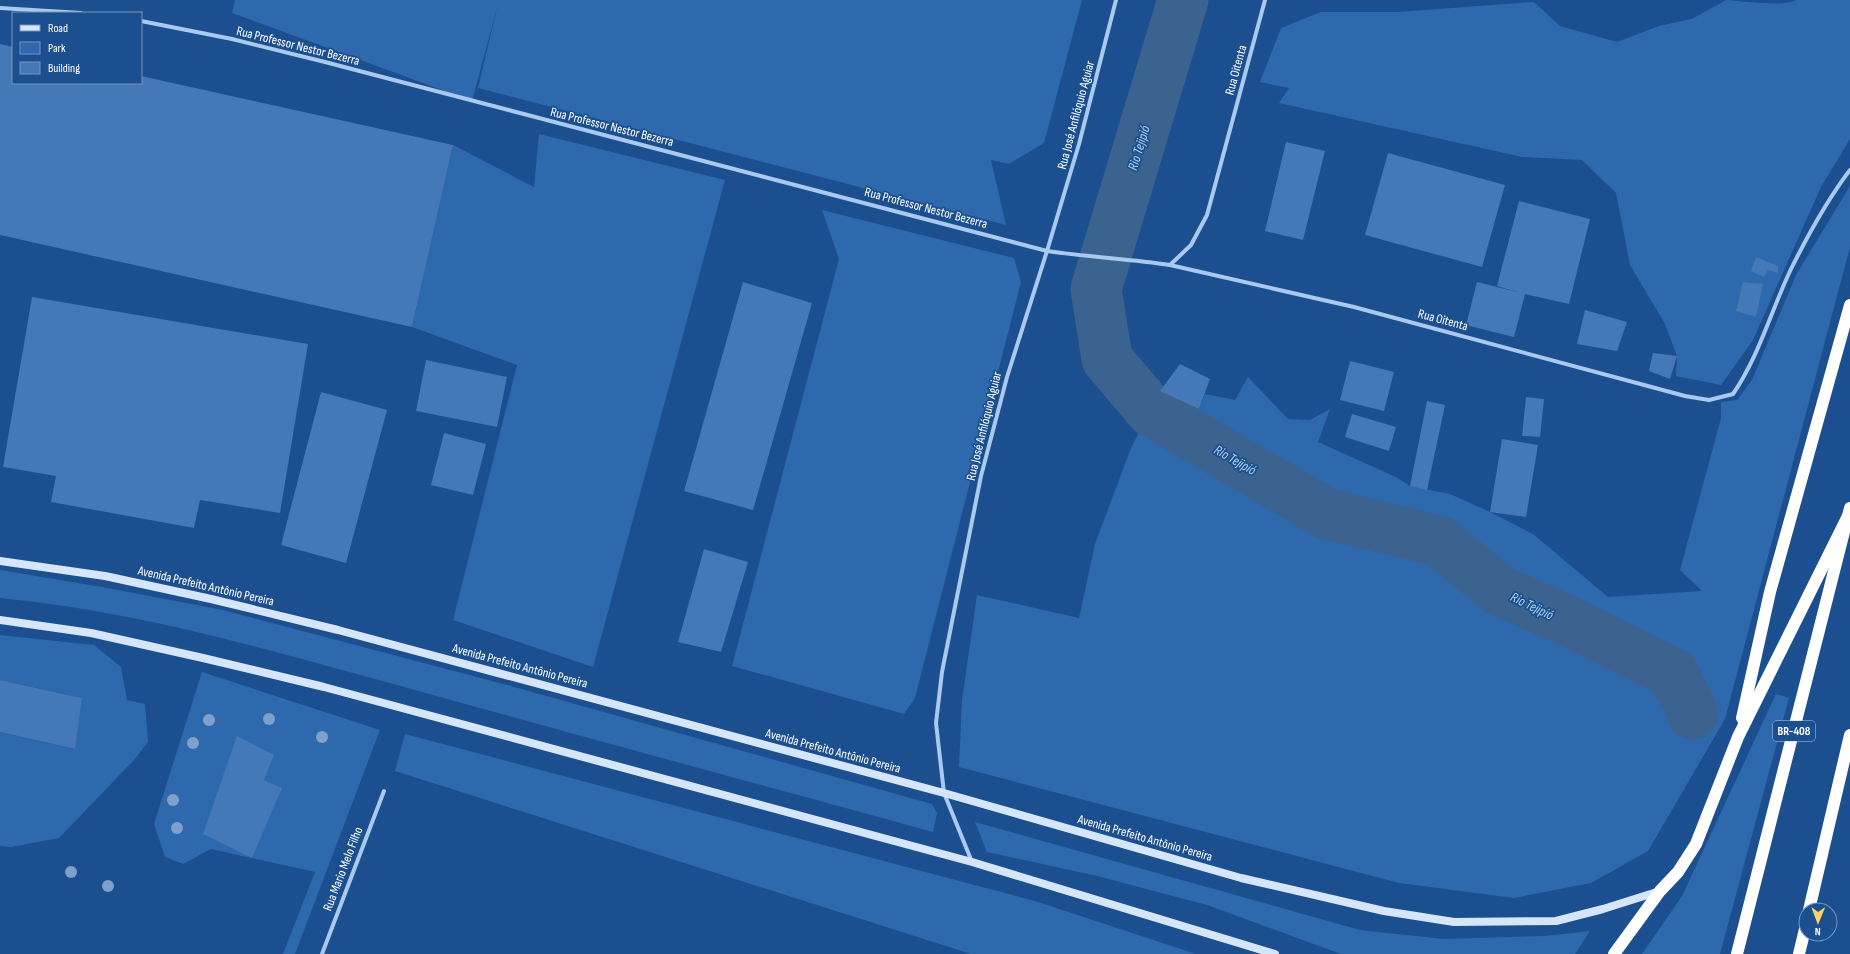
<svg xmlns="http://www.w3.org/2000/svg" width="1850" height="954" viewBox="0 0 1850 954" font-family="'Sofia Sans Condensed',sans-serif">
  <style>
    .green { fill: #2e69ad }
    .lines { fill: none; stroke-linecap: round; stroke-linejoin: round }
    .river { stroke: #3c6290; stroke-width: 51 }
    .building { fill: #4478b7 }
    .street { stroke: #a9c9ee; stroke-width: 4 }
    .secondary { stroke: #d6e6fa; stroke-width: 8 }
    .highway { stroke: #fff; stroke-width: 12 }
    .tree { fill: #7ea0ca }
    .labels { text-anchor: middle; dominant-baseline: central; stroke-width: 3.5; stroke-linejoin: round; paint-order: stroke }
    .shield { fill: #1b4f8f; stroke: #bbcadd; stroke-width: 1 }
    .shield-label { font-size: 12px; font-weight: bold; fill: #fff }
    .street-label { font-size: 13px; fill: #fff; stroke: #1b4f8f }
    .water-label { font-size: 14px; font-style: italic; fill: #b5d3f5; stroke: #1b4f8f }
  </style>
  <rect width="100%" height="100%" fill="#1b4f8f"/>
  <g class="green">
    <polygon points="235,0 1082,0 1044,143 1009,164 991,160 1006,225 478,88 498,4 472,101 232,13"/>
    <path d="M1726,0c14,1 59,7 70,0h54v139l-29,48 -68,153 -32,45 -45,-9 1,-20 -12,-32 -35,-59 -14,-72 -34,-33 -60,-3 -243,-54 10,-15 -29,-6 21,-54 40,-16h76l137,-10 26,24 57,16 42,-16 33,-7z"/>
    <polygon points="539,134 725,180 593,667 453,620 517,365 412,327 453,145 534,187"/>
    <polygon points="1850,186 1850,247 1725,719 1648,851 1591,883 1514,898 1399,883 959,767 962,700 977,595 1079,618 1095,544 1131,448 1160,391 1199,409 1205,394 1235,400 1248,377 1288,419 1310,420 1330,409 1318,442 1396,477 1410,486 1450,494 1490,512 1533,534 1608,597 1702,591 1680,570 1721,418 1721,402 1737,400 1752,380 1796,275"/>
    <polygon points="822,210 1014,258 1021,282 915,698 904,714 732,666 839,259"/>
    <path d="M0,570l102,17 121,23 288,76 421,118 5,9 -4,19c-172,-47 -345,-94 -518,-142 -136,-37 -274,-79 -415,-92z"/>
    <polygon points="0,635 94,645 121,667 127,700 145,704 148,742 134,760 59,838 11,847 0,846 0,732 74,749 82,698 0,680"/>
    <polygon points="202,672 380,730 295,954 283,954 315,872 211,849 183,864 165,857 154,824"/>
    <polygon points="1776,694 1789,698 1720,954 1642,954 1682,896"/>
    <polygon points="405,734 1035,901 1196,954 971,954 395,771"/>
    <polygon points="975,822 1360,930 1444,939 1544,936 1590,931 1575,954 1341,954 1207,905 1097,876 987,852"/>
  </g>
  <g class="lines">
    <polyline class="river" points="1183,0 1096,289 1107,359 1151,411 1327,514 1439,541 1500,591 1564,619 1674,674 1693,714"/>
  </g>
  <g class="building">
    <polygon points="0,44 13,47 13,83 141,83 141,76 453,145 412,327 0,235"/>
    <polygon points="1286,142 1325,151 1303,240 1265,231"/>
    <polygon points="1388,153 1505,185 1482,267 1365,235"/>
    <polygon points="1519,201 1590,219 1569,304 1525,294 1514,337 1466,325 1477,282 1517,292 1497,286"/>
    <polygon points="1756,257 1778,266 1778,273 1768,270 1764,277 1751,271"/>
    <polygon points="743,282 812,303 753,510 684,491"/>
    <polygon points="1743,282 1763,284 1756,317 1736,311"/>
    <polygon points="32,297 308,344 280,513 200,500 194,528 51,502 56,476 3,467"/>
    <polygon points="1585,310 1627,322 1617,351 1577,344"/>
    <polygon points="1653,353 1677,356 1670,379 1649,371"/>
    <polygon points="426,360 507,377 497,427 416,411"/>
    <polygon points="1350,361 1394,372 1384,411 1340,400"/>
    <polygon points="1180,364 1210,379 1199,409 1160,391"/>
    <polygon points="321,392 387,410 346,563 281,545"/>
    <polygon points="1526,397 1544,399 1540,437 1522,436"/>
    <polygon points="1427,401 1445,405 1427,490 1410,486"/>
    <polygon points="1352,414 1396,427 1389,451 1345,437"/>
    <polygon points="444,433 486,444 473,495 431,485"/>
    <polygon points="1502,439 1538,445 1526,517 1490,512"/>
    <polygon points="704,549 748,562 721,652 678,642"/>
    <polygon points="0,680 82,698 75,749 0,732"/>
    <polygon points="237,736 274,755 264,780 282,788 252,858 203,834"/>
  </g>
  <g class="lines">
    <g class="street">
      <polyline points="0,8 81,13"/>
      <path d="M141,21l91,18 93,23 722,189c41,6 82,8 123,14l21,-20 16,-30 58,-215"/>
      <path d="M1170,265l184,42 331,89 24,4 24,-6c26,-38 38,-83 58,-125 17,-34 36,-69 59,-99"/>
      <polyline points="972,862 944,793 936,723 942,672 981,476 1007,377 1047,251 1079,144 1116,0"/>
      <polyline points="322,954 384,791"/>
    </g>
    <g class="secondary">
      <polyline points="0,561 105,576 211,599 338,630 944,793 1241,878 1384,911 1454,922 1556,921 1603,909 1660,891"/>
      <polyline points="0,620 91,633 203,658 324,687 972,862 1275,954"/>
    </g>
    <g class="highway">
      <polyline points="1742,718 1770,592 1850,305"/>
      <polyline points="1809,910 1850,735"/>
      <polyline points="1614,954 1660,891 1678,872 1696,844 1738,737 1848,516"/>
      <polyline points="1737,954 1850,508"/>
      <polyline points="1799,954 1806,925"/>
    </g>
  </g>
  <g class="tree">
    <circle cx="269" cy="719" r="6"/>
    <circle cx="209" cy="720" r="6"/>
    <circle cx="322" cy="737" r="6"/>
    <circle cx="193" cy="743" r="6"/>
    <circle cx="173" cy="800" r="6"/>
    <circle cx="177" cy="828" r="6"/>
    <circle cx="71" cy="872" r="6"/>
    <circle cx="108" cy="886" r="6"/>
  </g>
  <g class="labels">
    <rect class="shield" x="1773" y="721" width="42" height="20" rx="3"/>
    <g class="shield-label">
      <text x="1794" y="731">BR-408</text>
    </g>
    <g class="street-label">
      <text transform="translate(298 46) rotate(14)">Rua Professor Nestor Bezerra</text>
      <text transform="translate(1236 70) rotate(-75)">Rua Oitenta</text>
      <text transform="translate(1076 115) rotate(-75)">Rua José Anfilóquio Aguiar</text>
      <text transform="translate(612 127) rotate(14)">Rua Professor Nestor Bezerra</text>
      <text transform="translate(926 208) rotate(15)">Rua Professor Nestor Bezerra</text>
      <text transform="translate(1443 320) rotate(15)">Rua Oitenta</text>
      <text transform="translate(984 426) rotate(-76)">Rua José Anfilóquio Aguiar</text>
      <text transform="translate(206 586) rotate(13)">Avenida Prefeito Antônio Pereira</text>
      <text transform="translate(520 666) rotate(15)">Avenida Prefeito Antônio Pereira</text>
      <text transform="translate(833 751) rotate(15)">Avenida Prefeito Antônio Pereira</text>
      <text transform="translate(1145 838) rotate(16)">Avenida Prefeito Antônio Pereira</text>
      <text transform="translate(343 869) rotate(-69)">Rua Mario Melo Filho</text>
    </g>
    <g class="water-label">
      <text transform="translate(1139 148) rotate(-73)">Rio Tejipió</text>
      <text transform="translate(1235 460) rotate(30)">Rio Tejipió</text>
      <text transform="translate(1532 606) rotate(26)">Rio Tejipió</text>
    </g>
  </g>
  <rect x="12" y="12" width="130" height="72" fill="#1b4f8f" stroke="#7695bc"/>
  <rect x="20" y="25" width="20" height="6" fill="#d6e6fa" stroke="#7695bc"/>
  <text x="48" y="32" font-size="12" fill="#ffffff">Road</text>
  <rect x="20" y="42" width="20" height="12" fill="#2e69ad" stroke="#7695bc"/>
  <text x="48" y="52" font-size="12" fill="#ffffff">Park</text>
  <rect x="20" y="62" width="20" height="12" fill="#4478b7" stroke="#7695bc"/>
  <text x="48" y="72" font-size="12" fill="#ffffff">Building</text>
  <g transform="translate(1818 922) rotate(181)"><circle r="19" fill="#1b4f8f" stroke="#7695bc"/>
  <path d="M0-3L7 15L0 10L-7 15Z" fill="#ffd166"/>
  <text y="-6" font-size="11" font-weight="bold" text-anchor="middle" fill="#ffffff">N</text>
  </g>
</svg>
